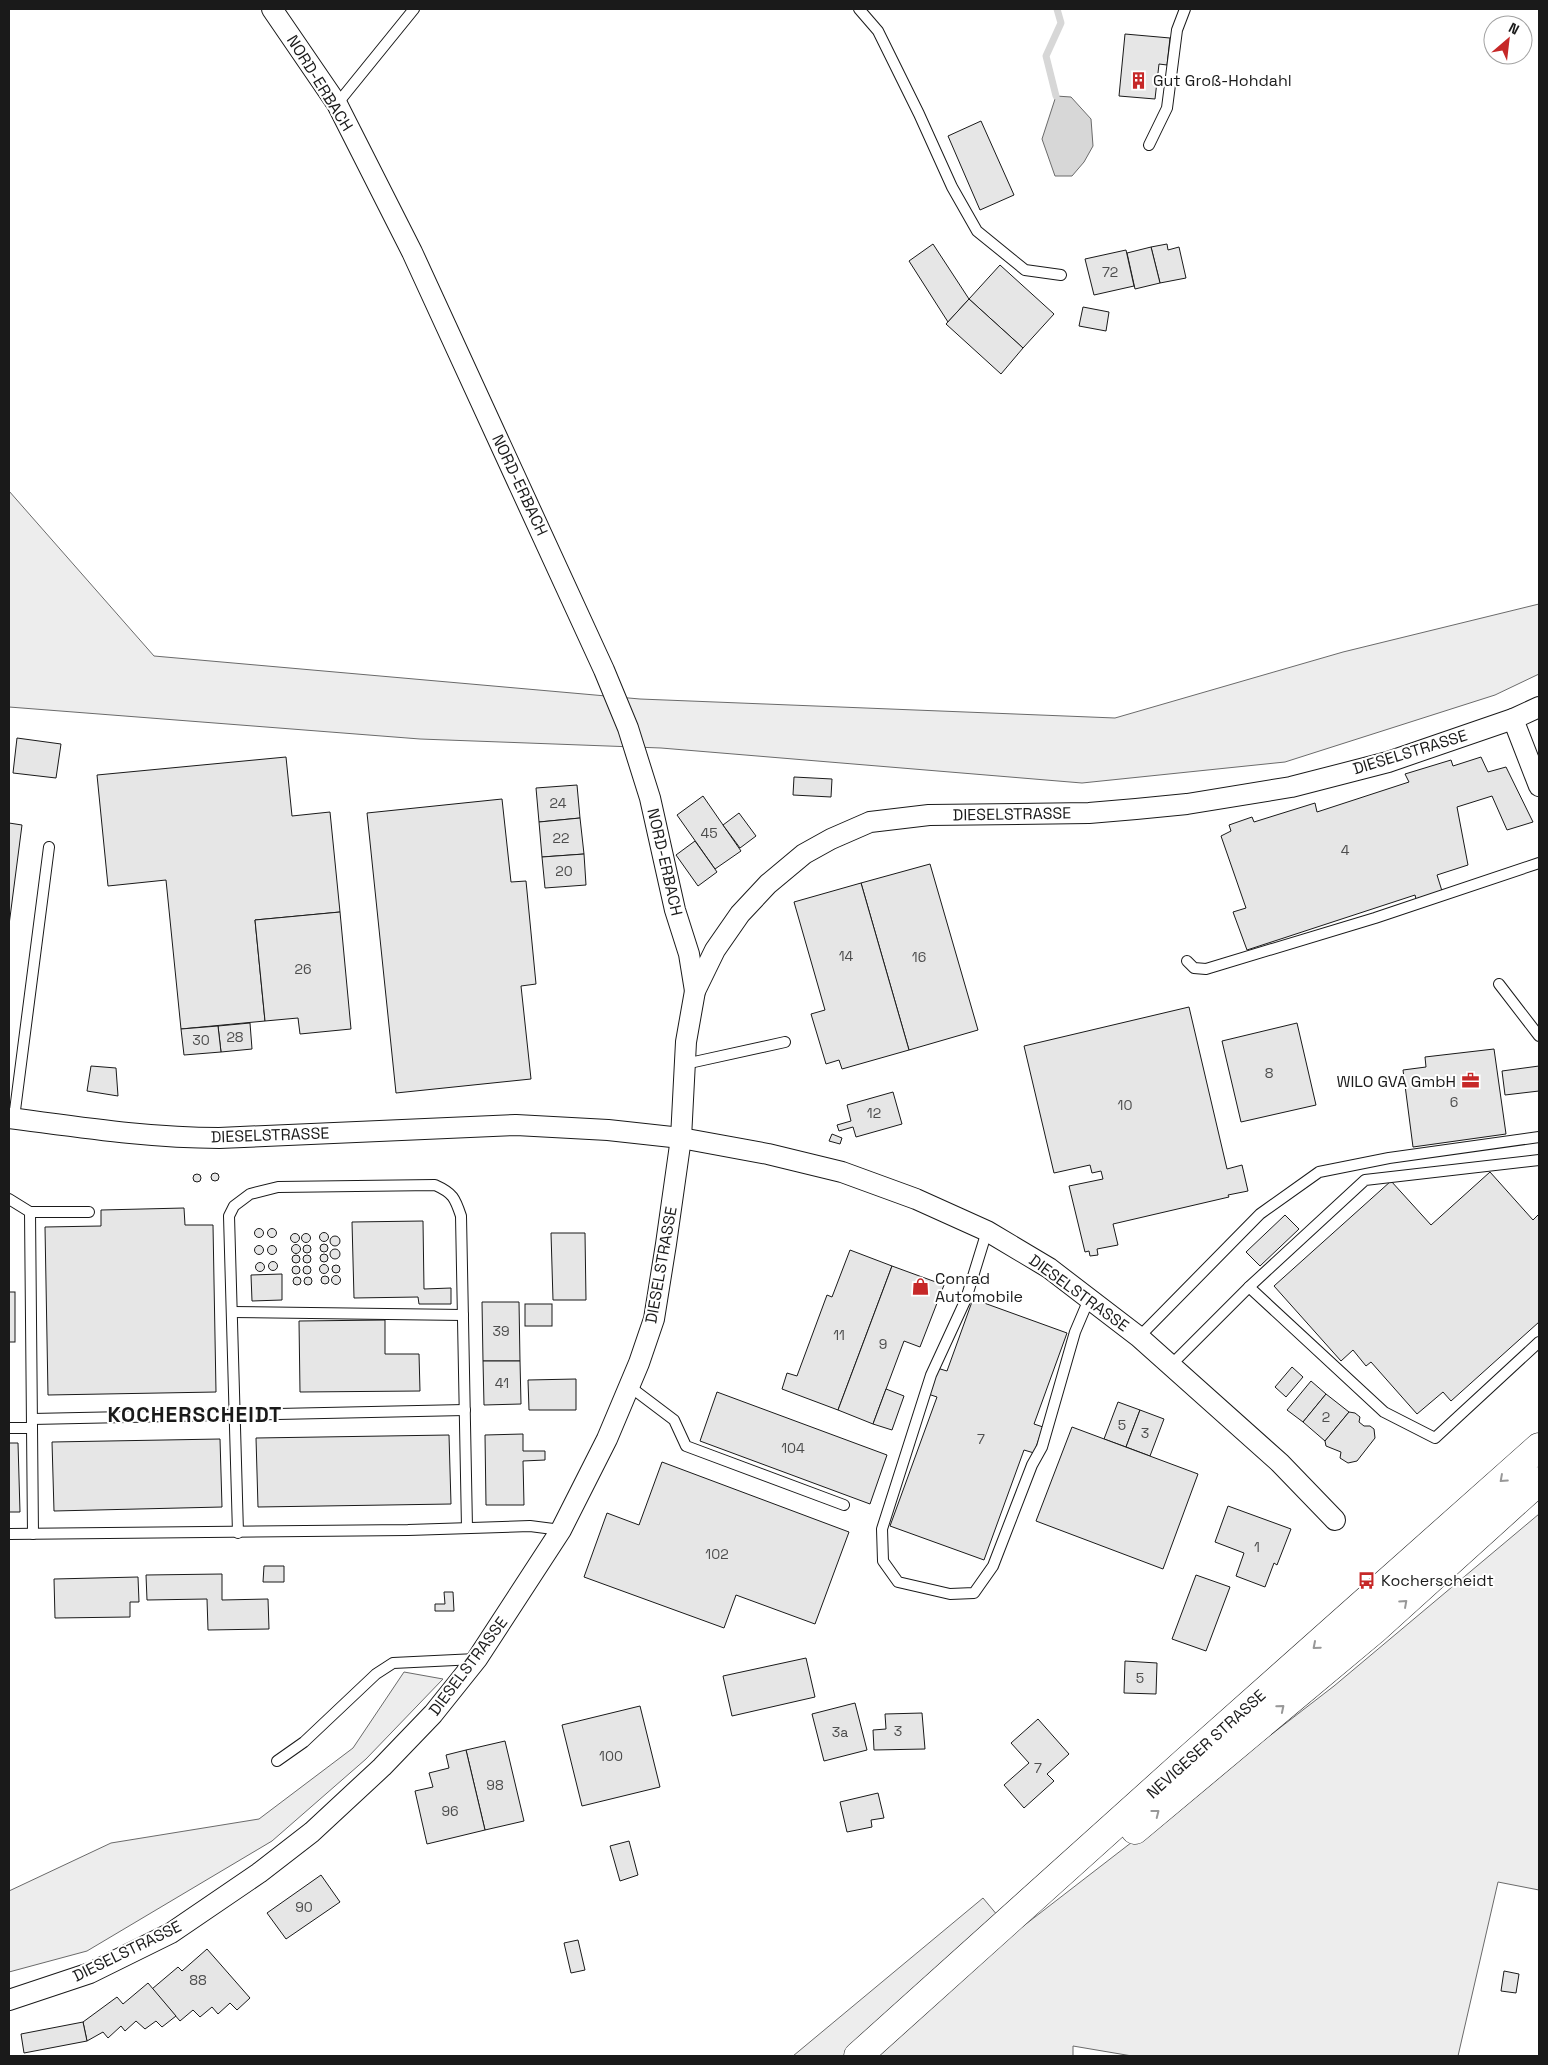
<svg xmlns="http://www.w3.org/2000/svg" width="1548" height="2065" viewBox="0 0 1548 2065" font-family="'Space Grotesk',sans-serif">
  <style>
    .green { fill: #ededed; stroke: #6a6a6a }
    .water { fill: #d7d7d7; stroke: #6a6a6a }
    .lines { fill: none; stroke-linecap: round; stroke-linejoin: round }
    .stream { stroke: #d7d7d7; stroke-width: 7 }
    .building { fill: #e6e6e6; stroke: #1a1a1a }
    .service-casing { stroke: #1a1a1a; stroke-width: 12 }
    .minor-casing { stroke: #1a1a1a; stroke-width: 22 }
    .secondary-casing { stroke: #1a1a1a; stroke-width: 29 }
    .service { stroke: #fff; stroke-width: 10 }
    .minor { stroke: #fff; stroke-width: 20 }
    .secondary { stroke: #fff; stroke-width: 28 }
    .oneway { stroke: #989898 }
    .labels { text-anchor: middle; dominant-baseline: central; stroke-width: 4; stroke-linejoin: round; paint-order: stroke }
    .number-label { font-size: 14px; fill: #4d4d4d }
    .poi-label { font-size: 16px; fill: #1a1a1a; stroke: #fff; text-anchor: start }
    .street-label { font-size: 16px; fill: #1a1a1a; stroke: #fff }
    .district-label { font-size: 21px; font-weight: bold; letter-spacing: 1px; fill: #1a1a1a; stroke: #fff }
  </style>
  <rect width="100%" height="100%" fill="#fff"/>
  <g class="green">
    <polygon points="9,491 154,656 640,699 1115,718 1343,652 1539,604 1539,674 1495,695 1285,762 1082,783 661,748 420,739 9,707"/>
    <polygon points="1539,1514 1539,1890 1498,1882 1458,2056 1132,2056 1073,2046 1073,2056 793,2056 983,1898 1013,1934 1334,1686"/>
    <polygon points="404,1672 443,1679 366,1759 272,1841 87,1951 9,1972 9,1891 111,1843 259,1819 353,1748"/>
  </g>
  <polygon class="water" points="1056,96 1071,97 1091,119 1093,146 1084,162 1072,176 1055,176 1042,139"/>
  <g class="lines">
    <polyline class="stream" points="1056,96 1046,56 1061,23 1057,9"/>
  </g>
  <g class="building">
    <polygon points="1125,34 1170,38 1167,65 1159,64 1155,99 1119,96"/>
    <polygon points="981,121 1014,195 980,210 948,136"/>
    <polygon points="933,244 969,299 948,322 909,261"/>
    <polygon points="1167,244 1168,250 1179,247 1186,278 1160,283 1151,247"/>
    <polygon points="1151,247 1160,283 1135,289 1127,253"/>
    <polygon points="1126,250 1134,286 1094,295 1085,259"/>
    <polygon points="1000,265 1054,314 1023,348 969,299"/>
    <polygon points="969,299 1023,348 1001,374 946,324"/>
    <polygon points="1083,307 1109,312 1106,331 1079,326"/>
    <polygon points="17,738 61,744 56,778 13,773"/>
    <polygon points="286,757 292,816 330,812 340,912 255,920 265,1021 181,1029 166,880 108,886 97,775"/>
    <polygon points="1481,757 1488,772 1506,767 1533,822 1507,830 1492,796 1457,807 1468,865 1437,875 1442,891 1416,899 1415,895 1247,950 1233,912 1246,908 1221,836 1231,831 1229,825 1252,817 1254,822 1315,803 1317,812 1409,782 1405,774 1451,760 1453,766"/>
    <polygon points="794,777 832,779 831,797 793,795"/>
    <polygon points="577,785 580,818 539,822 536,788"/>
    <polygon points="703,796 741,851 715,869 677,815"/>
    <polygon points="502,799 511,882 526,881 536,984 521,986 531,1079 396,1093 367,813"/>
    <polygon points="739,813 756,836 740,848 723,825"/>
    <polygon points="580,818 584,854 542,857 539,822"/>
    <polygon points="9,823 22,825 9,925"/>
    <polygon points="695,841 717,872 698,886 676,855"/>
    <polygon points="584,854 586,885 545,888 542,857"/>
    <polygon points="930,864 978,1030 909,1050 861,883"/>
    <polygon points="861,883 909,1050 842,1069 839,1060 826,1064 811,1014 825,1010 794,902"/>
    <polygon points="340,912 351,1029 300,1034 298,1018 265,1021 255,920"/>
    <polygon points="1189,1007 1227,1169 1242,1165 1248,1191 1228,1195 1229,1197 1113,1224 1118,1245 1097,1249 1098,1255 1090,1256 1089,1251 1085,1252 1069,1186 1103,1179 1101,1171 1092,1173 1090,1165 1054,1173 1024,1046"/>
    <polygon points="250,1023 252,1049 221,1052 218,1026"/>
    <polygon points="1297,1023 1316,1105 1241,1122 1222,1041"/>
    <polygon points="218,1026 221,1052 184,1055 181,1029"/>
    <polygon points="1494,1049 1506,1134 1413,1147 1403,1070 1426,1067 1425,1057"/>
    <polygon points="91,1066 116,1068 118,1096 87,1091"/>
    <polygon points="1539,1066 1539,1091 1505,1095 1502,1071"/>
    <polygon points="893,1092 902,1124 856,1137 853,1127 839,1131 837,1125 851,1121 847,1105"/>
    <polygon points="832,1134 842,1138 840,1144 829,1141"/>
    <polygon points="1490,1172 1533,1220 1539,1214 1539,1322 1451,1401 1443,1392 1417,1414 1371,1362 1366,1366 1353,1350 1341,1361 1274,1286 1391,1181 1431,1225"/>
    <circle cx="215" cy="1177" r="4"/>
    <circle cx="197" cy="1178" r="4"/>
    <polygon points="184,1208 185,1225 213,1225 216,1392 48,1395 45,1227 101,1226 101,1210"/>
    <polygon points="1285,1215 1299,1229 1260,1266 1246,1252"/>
    <polygon points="423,1221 424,1289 451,1288 451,1304 419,1304 418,1297 354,1298 352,1222"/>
    <circle cx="272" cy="1233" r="4.5"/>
    <circle cx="259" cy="1233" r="4.5"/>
    <circle cx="324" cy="1237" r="4.5"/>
    <polygon points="551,1233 585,1233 586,1300 553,1300"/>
    <circle cx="295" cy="1238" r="4.5"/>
    <circle cx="306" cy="1238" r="4.5"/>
    <circle cx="335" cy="1241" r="5"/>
    <circle cx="324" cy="1248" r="4"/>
    <circle cx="296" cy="1249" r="4.5"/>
    <circle cx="307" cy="1249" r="4"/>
    <circle cx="259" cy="1250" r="4.5"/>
    <circle cx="272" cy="1250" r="4.5"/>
    <circle cx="335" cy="1254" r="5"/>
    <polygon points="850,1250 892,1266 838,1410 782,1389 787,1373 797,1376 827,1295 832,1297"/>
    <circle cx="324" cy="1258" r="4"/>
    <circle cx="307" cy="1259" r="4"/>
    <circle cx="296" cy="1259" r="4"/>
    <circle cx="273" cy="1266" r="4.5"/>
    <circle cx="260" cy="1267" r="4.5"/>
    <circle cx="324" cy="1269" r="4.5"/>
    <circle cx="336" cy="1269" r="4"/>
    <circle cx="307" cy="1270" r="4"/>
    <circle cx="296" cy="1270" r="4"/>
    <polygon points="892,1266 944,1285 920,1347 904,1341 873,1424 838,1410"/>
    <polygon points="282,1274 282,1300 252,1301 251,1275"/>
    <circle cx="336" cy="1280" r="4.5"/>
    <circle cx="325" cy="1280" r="4"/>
    <circle cx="308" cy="1281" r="4"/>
    <circle cx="297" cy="1281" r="4"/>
    <rect x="9" y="1292" width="6" height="50"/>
    <polygon points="973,1299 1067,1333 1034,1424 1043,1427 1034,1453 1024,1450 984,1560 890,1526 937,1397 928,1394 937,1368 947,1371"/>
    <polygon points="482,1302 519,1302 520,1361 483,1361"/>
    <rect x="525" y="1304" width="27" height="22"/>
    <polygon points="385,1320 385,1354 419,1354 420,1391 300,1392 299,1321"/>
    <polygon points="483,1361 520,1361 521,1404 484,1405"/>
    <polygon points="1292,1367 1303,1377 1286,1397 1275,1387"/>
    <polygon points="576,1379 576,1410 529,1410 528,1380"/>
    <polygon points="1311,1381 1326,1394 1303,1422 1287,1410"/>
    <polygon points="886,1389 904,1396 892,1430 873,1424"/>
    <polygon points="717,1392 887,1455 870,1504 700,1441"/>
    <polygon points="1326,1394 1349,1412 1325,1441 1303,1422"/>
    <polygon points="1118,1402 1140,1410 1126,1447 1104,1439"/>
    <polygon points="1140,1410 1164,1419 1150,1456 1126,1447"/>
    <polygon points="1349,1412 1355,1413 1360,1417 1359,1422 1364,1426 1370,1426 1374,1429 1375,1438 1357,1461 1348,1463 1340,1458 1341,1452 1326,1446 1325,1441"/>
    <polygon points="1072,1427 1198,1474 1163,1569 1036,1521"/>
    <polygon points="523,1434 523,1451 545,1451 545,1460 523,1461 524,1505 486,1505 485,1435"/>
    <polygon points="449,1435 451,1504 258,1507 256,1438"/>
    <polygon points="220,1439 222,1507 54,1511 52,1442"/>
    <polygon points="9,1443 18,1443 20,1512 9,1512"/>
    <polygon points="662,1462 849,1532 815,1624 736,1595 724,1628 584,1577 607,1513 639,1525"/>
    <polygon points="1228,1506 1291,1529 1277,1565 1274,1563 1265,1587 1236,1576 1244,1553 1215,1542"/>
    <polygon points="264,1566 284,1566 284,1582 263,1582"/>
    <polygon points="222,1574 222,1600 268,1599 269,1629 208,1630 207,1599 147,1600 146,1575"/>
    <polygon points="1196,1575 1230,1587 1206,1651 1172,1639"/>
    <polygon points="138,1577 139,1602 130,1602 130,1617 55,1618 54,1579"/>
    <polygon points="444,1592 453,1592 454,1611 435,1611 435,1604 445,1604"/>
    <polygon points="806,1658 815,1697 732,1716 723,1676"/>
    <polygon points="1125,1661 1157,1663 1156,1694 1124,1693"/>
    <polygon points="855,1703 867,1750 824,1761 812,1714"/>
    <polygon points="640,1706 660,1787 582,1806 562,1725"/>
    <polygon points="922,1713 925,1749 874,1750 873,1730 886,1729 885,1714"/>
    <polygon points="1038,1719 1069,1754 1047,1774 1054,1781 1024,1808 1004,1785 1029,1763 1011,1743"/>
    <polygon points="505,1741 524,1821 485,1830 466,1750"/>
    <polygon points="466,1750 485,1830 427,1844 415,1791 433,1787 429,1773 449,1768 446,1755"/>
    <polygon points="878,1793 884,1818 871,1820 872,1827 847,1832 840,1802"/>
    <polygon points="629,1841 638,1875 620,1881 610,1846"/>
    <polygon points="321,1875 340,1902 286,1939 267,1913"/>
    <polygon points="578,1940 585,1970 571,1973 564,1943"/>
    <polygon points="207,1949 250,1998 237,2010 230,2003 218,2014 212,2007 200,2017 193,2010 180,2021 152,1989 178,1967 182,1971"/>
    <polygon points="1504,1971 1519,1974 1516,1993 1501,1991"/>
    <polygon points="148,1983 176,2016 162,2027 156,2021 145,2029 136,2021 125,2031 121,2026 108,2038 103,2032 87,2041 83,2022 117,1997 123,2004"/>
    <polygon points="83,2022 87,2041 24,2053 21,2034"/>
  </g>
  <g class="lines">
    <defs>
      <g id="service">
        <polyline points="859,9 878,31 919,114 952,187 977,231 1025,270 1061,275"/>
        <polyline points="337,104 414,9"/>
        <polyline points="1149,145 1167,108 1177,30 1185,9"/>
        <polyline points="1187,961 1194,968 1206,969 1375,918 1539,863"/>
        <polyline points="1499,984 1539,1036"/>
        <polyline points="685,1064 785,1042"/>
        <polyline points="14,1118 49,847"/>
        <polyline points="9,1199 30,1212"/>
        <polyline points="987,1231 966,1299 931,1375 882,1529 883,1561 898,1582 950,1594 974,1593 993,1566 1032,1465 1042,1447 1075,1332 1089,1299"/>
        <polyline points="1249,1287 1384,1412 1435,1438 1539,1342"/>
        <polyline points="232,1312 463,1315"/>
        <polyline points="1139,1337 1260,1214 1319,1172 1389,1158 1539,1137"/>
        <polyline points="1171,1365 1249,1287 1365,1180 1539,1160"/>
        <polyline points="629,1386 674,1420 686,1446 844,1505"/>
        <polyline points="32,1419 465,1410"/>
        <polyline points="9,1428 32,1428"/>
        <path d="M238,1533l-9,-317 5,-10 16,-12 28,-7 157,-2c18,8 20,13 26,31l6,312"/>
        <polyline points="9,1534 408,1530 530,1526 561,1530"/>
        <polyline points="33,1534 30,1212 89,1212"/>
        <polyline points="277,1761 304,1742 376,1674 393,1663 476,1659"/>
      </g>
      <g id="minor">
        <polyline points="272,9 337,104 412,252 604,670 628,728 650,798 675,910 689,954 695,991"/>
        <polyline points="1513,719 1539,786"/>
        <path d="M9,1118c70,9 139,20 210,20l297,-13 92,5 73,8 87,16 74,18 74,27 71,32 62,37 90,69 141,126 55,57"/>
        <polyline points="9,2000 90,1973 171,1933 259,1873 312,1832 382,1767 433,1714 477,1659 561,1530 607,1439 639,1363 654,1319 666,1244 681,1138 686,1042 695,991 715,950 740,914 768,884 804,854 831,839 870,822 929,815 1089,813 1136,809 1187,804 1291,787 1388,762 1513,719 1539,707"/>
      </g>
      <g id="secondary">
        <polyline points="1135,1830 1373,1631 1539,1481"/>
        <polyline points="858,2056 1187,1760 1539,1447"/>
      </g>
    </defs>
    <use href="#service" class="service-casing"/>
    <use href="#minor" class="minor-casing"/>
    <use href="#secondary" class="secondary-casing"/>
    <use href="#service" class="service"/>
    <use href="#minor" class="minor"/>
    <use href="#secondary" class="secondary"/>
  </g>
  <defs><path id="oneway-chevron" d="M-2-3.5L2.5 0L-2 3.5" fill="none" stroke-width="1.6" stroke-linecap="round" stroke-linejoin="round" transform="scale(1.25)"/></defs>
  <g class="oneway">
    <use href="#oneway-chevron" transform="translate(1503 1479) rotate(138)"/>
    <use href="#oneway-chevron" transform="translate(1404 1603) rotate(-42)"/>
    <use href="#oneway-chevron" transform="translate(1316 1646) rotate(139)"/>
    <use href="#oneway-chevron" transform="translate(1281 1708) rotate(-40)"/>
    <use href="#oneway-chevron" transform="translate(1156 1813) rotate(-38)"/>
  </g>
  <defs>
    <symbol id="building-bare" viewBox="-9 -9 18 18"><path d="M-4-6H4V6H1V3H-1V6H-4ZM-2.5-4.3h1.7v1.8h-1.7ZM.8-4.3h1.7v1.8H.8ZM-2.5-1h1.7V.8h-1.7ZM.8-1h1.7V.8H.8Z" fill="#c62828" stroke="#fff" stroke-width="2.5" paint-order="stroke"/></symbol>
    <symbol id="office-bare" viewBox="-9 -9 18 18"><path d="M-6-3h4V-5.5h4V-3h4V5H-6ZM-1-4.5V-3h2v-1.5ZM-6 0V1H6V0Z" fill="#c62828" stroke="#fff" stroke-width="2.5" paint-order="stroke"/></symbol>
    <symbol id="shop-bare" viewBox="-9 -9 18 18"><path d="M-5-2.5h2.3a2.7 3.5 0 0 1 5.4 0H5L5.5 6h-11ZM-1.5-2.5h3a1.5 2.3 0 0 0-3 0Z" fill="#c62828" stroke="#fff" stroke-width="2.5" paint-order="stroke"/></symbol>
    <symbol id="bus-bare" viewBox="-9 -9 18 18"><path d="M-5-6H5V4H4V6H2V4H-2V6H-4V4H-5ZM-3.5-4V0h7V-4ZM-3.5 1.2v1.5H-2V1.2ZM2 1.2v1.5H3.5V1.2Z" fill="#c62828" stroke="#fff" stroke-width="2.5" paint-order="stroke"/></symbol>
  </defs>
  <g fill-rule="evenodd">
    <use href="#building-bare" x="1126" y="68" width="25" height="25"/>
    <use href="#office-bare" x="1458" y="1068" width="25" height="25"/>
    <use href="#shop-bare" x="908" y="1274" width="25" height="25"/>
    <use href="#bus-bare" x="1354" y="1568" width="25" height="25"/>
  </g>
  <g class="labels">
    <g class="number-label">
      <text x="1110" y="272">72</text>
      <text x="558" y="803">24</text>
      <text x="709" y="833">45</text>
      <text x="561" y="838">22</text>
      <text x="1345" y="850">4</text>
      <text x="564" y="871">20</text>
      <text x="846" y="956">14</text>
      <text x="919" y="957">16</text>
      <text x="303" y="969">26</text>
      <text x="235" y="1037">28</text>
      <text x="201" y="1040">30</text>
      <text x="1269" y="1073">8</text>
      <text x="1454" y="1102">6</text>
      <text x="1125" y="1105">10</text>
      <text x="874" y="1113">12</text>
      <text x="501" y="1331">39</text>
      <text x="839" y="1335">11</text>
      <text x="883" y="1344">9</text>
      <text x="502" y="1383">41</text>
      <text x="1326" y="1417">2</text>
      <text x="1122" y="1425">5</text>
      <text x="1145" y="1433">3</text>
      <text x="981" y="1439">7</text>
      <text x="793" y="1448">104</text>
      <text x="1257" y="1547">1</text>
      <text x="717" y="1554">102</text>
      <text x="1140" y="1678">5</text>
      <text x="898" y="1731">3</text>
      <text x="840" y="1732">3a</text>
      <text x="611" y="1756">100</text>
      <text x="1038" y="1768">7</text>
      <text x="495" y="1785">98</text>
      <text x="450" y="1811">96</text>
      <text x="304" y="1907">90</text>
      <text x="198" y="1980">88</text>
    </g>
    <g class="poi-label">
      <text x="1153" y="80">Gut Groß-Hohdahl</text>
      <text x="1456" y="1081" text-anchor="end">WILO GVA GmbH</text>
      <text x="935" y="1278">Conrad<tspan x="935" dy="18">Automobile</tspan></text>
      <text x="1381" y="1580">Kocherscheidt</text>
    </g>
    <g class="street-label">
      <text transform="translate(320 83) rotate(58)">NORD-ERBACH</text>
      <text transform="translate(520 485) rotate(65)">NORD-ERBACH</text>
      <text transform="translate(1410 752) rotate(-17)">DIESELSTRASSE</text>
      <text transform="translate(1012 814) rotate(-1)">DIESELSTRASSE</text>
      <text transform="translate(665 862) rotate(77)">NORD-ERBACH</text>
      <text transform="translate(270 1135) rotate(-2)">DIESELSTRASSE</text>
      <text transform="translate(661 1265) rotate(-80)">DIESELSTRASSE</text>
      <text transform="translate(1079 1293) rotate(36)">DIESELSTRASSE</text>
      <text transform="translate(468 1666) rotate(-53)">DIESELSTRASSE</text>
      <text transform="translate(1206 1744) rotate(-42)">NEVIGESER STRASSE</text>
      <text transform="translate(127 1951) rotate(-26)">DIESELSTRASSE</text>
    </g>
    <g class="district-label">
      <text x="195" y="1414">KOCHERSCHEIDT</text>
    </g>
  </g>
  <rect width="1548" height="2065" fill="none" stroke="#1a1a1a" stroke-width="20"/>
  <g transform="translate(1508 40) rotate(28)"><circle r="24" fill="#ffffff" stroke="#a3a3a3"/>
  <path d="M0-4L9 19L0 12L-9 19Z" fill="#c62828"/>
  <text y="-8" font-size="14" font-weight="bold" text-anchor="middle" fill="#1a1a1a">N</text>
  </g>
</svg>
